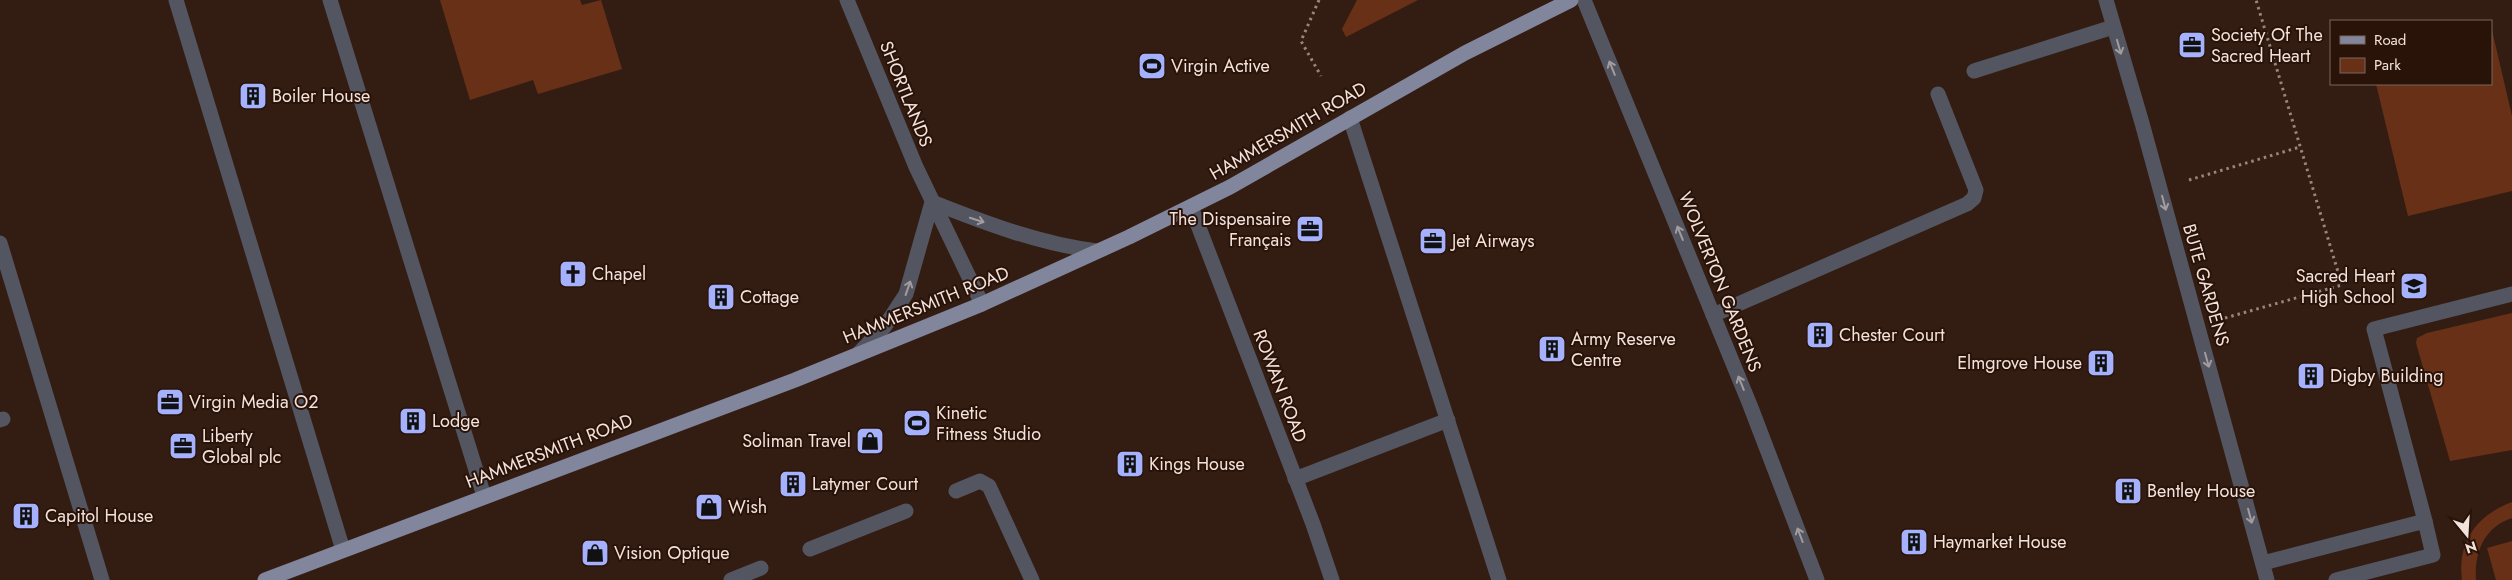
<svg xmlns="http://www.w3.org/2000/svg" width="2512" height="580" viewBox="0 0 2512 580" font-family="Jost,sans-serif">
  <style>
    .green { fill: #683117 }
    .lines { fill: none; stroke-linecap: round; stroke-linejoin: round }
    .path { stroke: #99857d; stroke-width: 3; stroke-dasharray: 2.5 4; stroke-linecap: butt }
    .service { stroke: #535560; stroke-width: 15 }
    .minor { stroke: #535560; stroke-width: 15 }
    .primary { stroke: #82869d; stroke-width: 15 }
    .oneway { stroke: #a39c9e }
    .labels { text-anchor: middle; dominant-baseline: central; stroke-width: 4; stroke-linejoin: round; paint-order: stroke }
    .poi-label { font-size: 18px; fill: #f3e2db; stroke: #291309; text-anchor: start }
    .street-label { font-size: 18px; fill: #f3e2db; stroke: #291309 }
  </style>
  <rect width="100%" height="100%" fill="#331d13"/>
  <g class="green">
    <polygon points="440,0 580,0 582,5 601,0 622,69 538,94 533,80 470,100"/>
    <polygon points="1357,0 1418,0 1346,37 1342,29"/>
    <polygon points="2491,26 2512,116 2512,191 2408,216 2376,84 2491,84"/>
    <polygon points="2512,313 2512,450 2450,461 2416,343 2417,338 2427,333"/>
    <path d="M2512,502v16c-28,9 -38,35 -36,62h-14c-5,-38 15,-65 50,-78z"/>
    <polygon points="2512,541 2512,580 2496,580 2487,548"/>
  </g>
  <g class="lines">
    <g class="path">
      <polyline points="1319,0 1301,41 1321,76"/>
      <polyline points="2189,180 2300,147"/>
      <polyline points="2225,318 2342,285 2256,0"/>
    </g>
    <g class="service">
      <polyline points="176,0 343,550"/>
      <polyline points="330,0 484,496"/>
      <polyline points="1974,71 2113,27"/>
      <polyline points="1350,118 1499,580"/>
      <polyline points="0,243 102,580"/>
      <polyline points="1713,315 1967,204 1974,198 1976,190 1938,94"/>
      <polyline points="0,420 3,419"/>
      <polyline points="1295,479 1448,420"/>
      <polyline points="956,491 980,481 989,486 1032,580"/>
      <polyline points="2425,521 2374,329 2512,294"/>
      <polyline points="810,549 906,511"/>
      <polyline points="2263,563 2425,521 2433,555 2336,580"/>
      <polyline points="731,580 761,568"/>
    </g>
    <g class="minor">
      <polyline points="847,0 916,167 982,304"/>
      <polyline points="1584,0 1750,405 1817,580"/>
      <polyline points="2106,0 2142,123 2267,580"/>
      <path d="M932,202c53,21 108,42 165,49"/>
      <polyline points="1191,207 1313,524 1332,580"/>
      <polyline points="858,354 885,326 906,294 932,202"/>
    </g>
    <polyline class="primary" points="265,580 795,380 982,304 1129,237 1230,187 1465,53 1571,0"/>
  </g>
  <defs><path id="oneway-shaft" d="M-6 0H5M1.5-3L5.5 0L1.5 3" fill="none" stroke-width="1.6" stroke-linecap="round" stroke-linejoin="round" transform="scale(1.25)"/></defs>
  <g class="oneway">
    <use href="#oneway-shaft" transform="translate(2119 47) rotate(74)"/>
    <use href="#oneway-shaft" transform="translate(1612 68) rotate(-112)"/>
    <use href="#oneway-shaft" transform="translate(2164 203) rotate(75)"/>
    <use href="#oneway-shaft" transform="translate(977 220) rotate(18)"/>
    <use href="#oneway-shaft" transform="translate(1680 233) rotate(-112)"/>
    <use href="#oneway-shaft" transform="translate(908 288) rotate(-71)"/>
    <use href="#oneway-shaft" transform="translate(2207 360) rotate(74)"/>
    <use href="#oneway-shaft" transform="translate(1741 383) rotate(-112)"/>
    <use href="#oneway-shaft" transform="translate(2250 516) rotate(75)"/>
    <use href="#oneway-shaft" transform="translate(1800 535) rotate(-111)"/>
  </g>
  <defs>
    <symbol id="office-square" viewBox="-11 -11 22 22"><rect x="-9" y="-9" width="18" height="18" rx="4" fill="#a5b1fc" stroke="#291309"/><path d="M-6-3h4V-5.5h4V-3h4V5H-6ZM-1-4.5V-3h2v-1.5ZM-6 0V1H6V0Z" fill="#111"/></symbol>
    <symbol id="stadium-square" viewBox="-11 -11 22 22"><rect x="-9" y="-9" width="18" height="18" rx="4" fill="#a5b1fc" stroke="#291309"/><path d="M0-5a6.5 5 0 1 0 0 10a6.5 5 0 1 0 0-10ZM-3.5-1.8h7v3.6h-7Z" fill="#111"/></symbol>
    <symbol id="building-square" viewBox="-11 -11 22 22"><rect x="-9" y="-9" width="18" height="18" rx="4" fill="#a5b1fc" stroke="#291309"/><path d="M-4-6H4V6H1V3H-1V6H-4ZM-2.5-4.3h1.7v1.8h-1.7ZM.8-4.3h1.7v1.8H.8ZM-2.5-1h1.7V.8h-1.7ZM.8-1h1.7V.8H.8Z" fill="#111"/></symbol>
    <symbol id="church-square" viewBox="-11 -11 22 22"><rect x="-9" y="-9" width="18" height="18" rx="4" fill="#a5b1fc" stroke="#291309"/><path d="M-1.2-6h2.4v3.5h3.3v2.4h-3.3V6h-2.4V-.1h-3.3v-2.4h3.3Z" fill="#111"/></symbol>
    <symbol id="school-square" viewBox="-11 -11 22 22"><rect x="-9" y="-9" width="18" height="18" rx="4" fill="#a5b1fc" stroke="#291309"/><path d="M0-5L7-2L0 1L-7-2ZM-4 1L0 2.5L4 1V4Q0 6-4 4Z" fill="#111"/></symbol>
    <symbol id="shop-square" viewBox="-11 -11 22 22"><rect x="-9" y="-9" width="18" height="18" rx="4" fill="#a5b1fc" stroke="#291309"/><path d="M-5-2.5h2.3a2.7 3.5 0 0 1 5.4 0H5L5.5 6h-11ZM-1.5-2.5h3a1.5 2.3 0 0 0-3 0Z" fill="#111"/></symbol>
  </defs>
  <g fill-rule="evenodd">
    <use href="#office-square" x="2176" y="29" width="32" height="32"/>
    <use href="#stadium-square" x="1136" y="50" width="32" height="32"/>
    <use href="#building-square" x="237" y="80" width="32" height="32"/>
    <use href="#office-square" x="1294" y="213" width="32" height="32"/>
    <use href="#office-square" x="1417" y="225" width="32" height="32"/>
    <use href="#church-square" x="557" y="258" width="32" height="32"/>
    <use href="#school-square" x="2398" y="270" width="32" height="32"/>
    <use href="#building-square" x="705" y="281" width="32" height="32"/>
    <use href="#building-square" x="1804" y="319" width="32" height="32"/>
    <use href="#building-square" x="1536" y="333" width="32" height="32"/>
    <use href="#building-square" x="2085" y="347" width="32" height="32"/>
    <use href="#building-square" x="2295" y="360" width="32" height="32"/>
    <use href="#office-square" x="154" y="386" width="32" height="32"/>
    <use href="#building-square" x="397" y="405" width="32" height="32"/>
    <use href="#stadium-square" x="901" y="407" width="32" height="32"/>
    <use href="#shop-square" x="854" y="425" width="32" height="32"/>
    <use href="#office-square" x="167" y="430" width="32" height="32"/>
    <use href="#building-square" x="1114" y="448" width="32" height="32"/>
    <use href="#building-square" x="777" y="468" width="32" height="32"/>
    <use href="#building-square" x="2112" y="475" width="32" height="32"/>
    <use href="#shop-square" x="693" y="491" width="32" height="32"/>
    <use href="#building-square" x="10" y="500" width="32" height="32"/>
    <use href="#building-square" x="1898" y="526" width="32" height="32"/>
    <use href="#shop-square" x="579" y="537" width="32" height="32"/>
  </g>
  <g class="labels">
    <g class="poi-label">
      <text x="2211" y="35">Society Of The<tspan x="2211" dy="21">Sacred Heart</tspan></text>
      <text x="1171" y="66">Virgin Active</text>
      <text x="272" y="96">Boiler House</text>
      <text x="1291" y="219" text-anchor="end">The Dispensaire<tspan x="1291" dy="21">Français</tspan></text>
      <text x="1452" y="241">Jet Airways</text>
      <text x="592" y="274">Chapel</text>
      <text x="2395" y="276" text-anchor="end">Sacred Heart<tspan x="2395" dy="21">High School</tspan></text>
      <text x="740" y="297">Cottage</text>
      <text x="1839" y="335">Chester Court</text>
      <text x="1571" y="339">Army Reserve<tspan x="1571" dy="21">Centre</tspan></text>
      <text x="2082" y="363" text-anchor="end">Elmgrove House</text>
      <text x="2330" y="376">Digby Building</text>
      <text x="189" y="402">Virgin Media O2</text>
      <text x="936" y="413">Kinetic<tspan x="936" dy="21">Fitness Studio</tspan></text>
      <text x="432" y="421">Lodge</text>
      <text x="202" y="436">Liberty<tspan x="202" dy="21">Global plc</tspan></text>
      <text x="851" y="441" text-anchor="end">Soliman Travel</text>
      <text x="1149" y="464">Kings House</text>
      <text x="812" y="484">Latymer Court</text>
      <text x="2147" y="491">Bentley House</text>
      <text x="728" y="507">Wish</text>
      <text x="45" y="516">Capitol House</text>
      <text x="1933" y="542">Haymarket House</text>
      <text x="614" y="553">Vision Optique</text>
    </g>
    <g class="street-label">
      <text transform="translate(906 94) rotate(68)">SHORTLANDS</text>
      <text transform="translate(1288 131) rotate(-30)">HAMMERSMITH ROAD</text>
      <text transform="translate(1720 282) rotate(68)">WOLVERTON GARDENS</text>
      <text transform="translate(2206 285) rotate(74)">BUTE GARDENS</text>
      <text transform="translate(926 305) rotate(-22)">HAMMERSMITH ROAD</text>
      <text transform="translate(1280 386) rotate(69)">ROWAN ROAD</text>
      <text transform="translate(549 451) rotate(-21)">HAMMERSMITH ROAD</text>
    </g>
  </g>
  <rect x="2330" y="20" width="162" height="65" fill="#291309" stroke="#7a665d"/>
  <rect x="2340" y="36" width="25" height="8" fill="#82869d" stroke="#7a665d"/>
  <text x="2374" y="45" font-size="15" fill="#f3e2db">Road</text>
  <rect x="2340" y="58" width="25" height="15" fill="#683117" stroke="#7a665d"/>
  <text x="2374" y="70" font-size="15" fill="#f3e2db">Park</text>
  <g transform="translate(2467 535) rotate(162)" stroke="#291309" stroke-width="4" paint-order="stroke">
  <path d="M0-4L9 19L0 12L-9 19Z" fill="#f3e2db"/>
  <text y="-8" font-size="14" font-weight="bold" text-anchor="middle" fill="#f3e2db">N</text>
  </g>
</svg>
